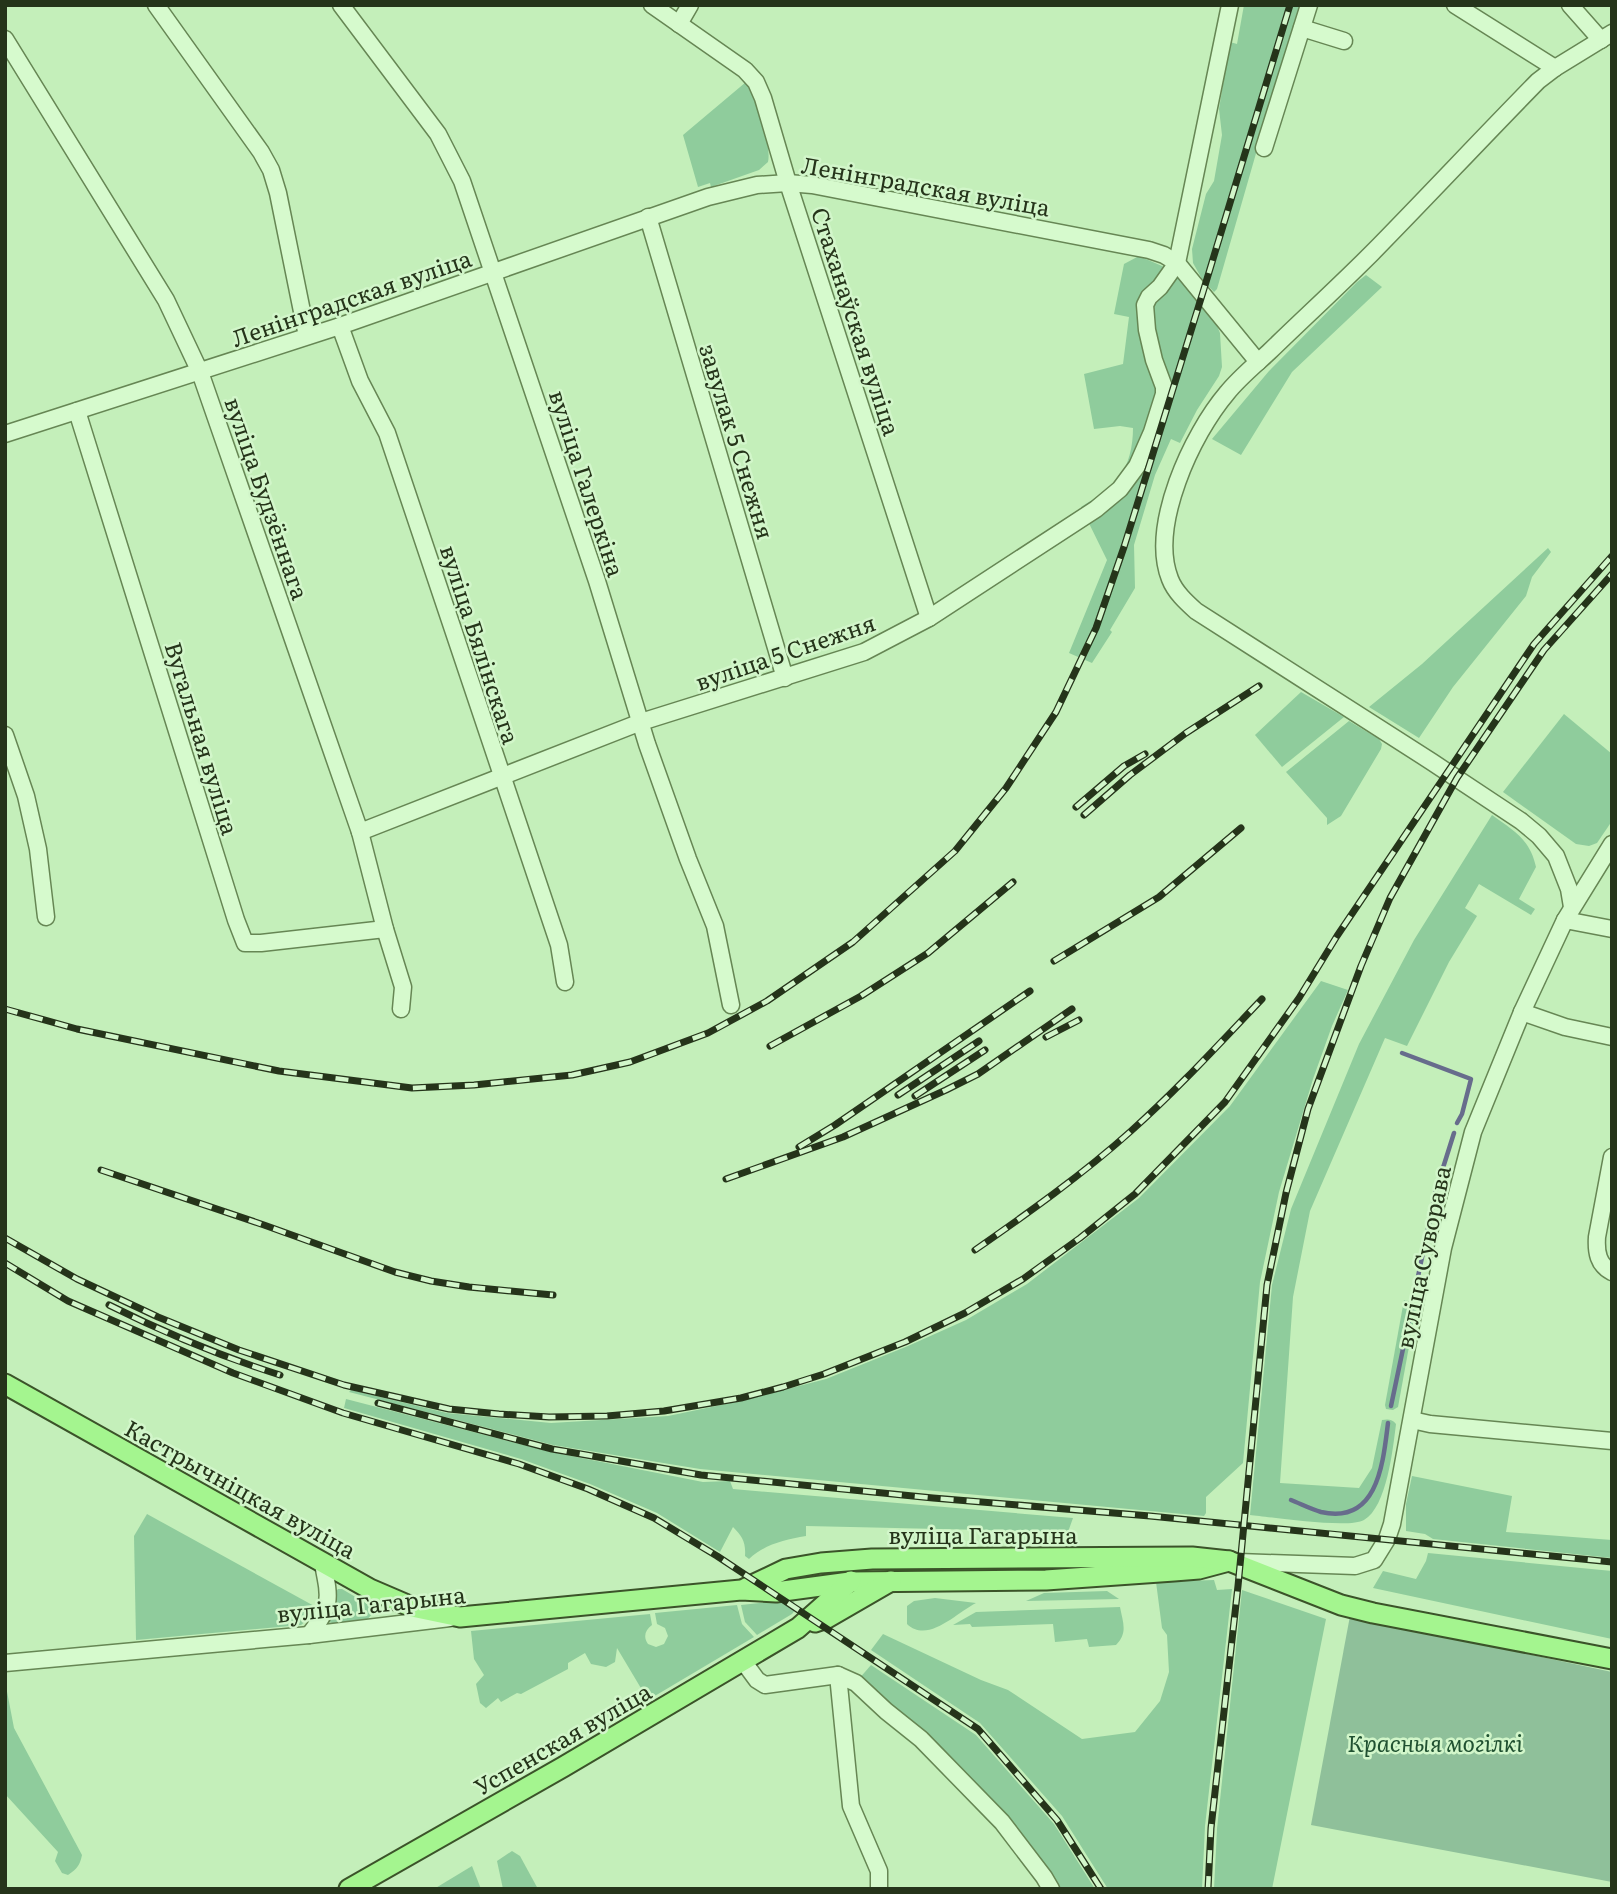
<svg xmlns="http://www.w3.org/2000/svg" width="1617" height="1894" viewBox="0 0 1617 1894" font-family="Literata,serif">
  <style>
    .green { fill: #8fcc9c }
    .cemetery { fill: #8fc09a }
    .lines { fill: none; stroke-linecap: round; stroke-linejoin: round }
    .stream { stroke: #676c8c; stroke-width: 4.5 }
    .minor-casing { stroke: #668654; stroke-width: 19 }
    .major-casing { stroke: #3b5329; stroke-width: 23 }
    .minor { stroke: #d6facd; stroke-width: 16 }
    .major { stroke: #a4f58f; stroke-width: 19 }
    .rail-casing { stroke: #25341a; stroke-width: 7 }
    .rail { stroke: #d2f6ca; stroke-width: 4.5; stroke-dasharray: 13; stroke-linecap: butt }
    .labels { text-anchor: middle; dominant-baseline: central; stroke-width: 5; stroke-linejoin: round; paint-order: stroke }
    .street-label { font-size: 23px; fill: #25341a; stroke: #d2f6ca }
    .park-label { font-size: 23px; font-style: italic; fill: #205131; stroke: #d2f6ca }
  </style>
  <rect width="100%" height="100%" fill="#c4efba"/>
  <g class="green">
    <polygon points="1244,5 1303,5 1257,150 1217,289 1214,292 1202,279 1193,263 1192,249 1206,194 1214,181 1222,135 1219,109 1230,42 1237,44"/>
    <path d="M746,82c9,16 26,63 22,80l-9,8 -48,17 -1,-4 -12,4 -15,-52z"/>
    <path d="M1139,256l23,10 17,11 36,44 5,12 2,34 -3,9 -22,34 -17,33 -9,-4 -16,36 -21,70 1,43 -25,42 2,2 -20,31 -23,-10 38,-93 -26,-53c12,-8 28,-16 36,-27 12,-14 16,-34 16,-52l-13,-2 -26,3 -10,-55 39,-10 6,-47 -15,-3 10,-50z"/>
    <polygon points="1366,275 1382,287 1292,372 1241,455 1212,439 1269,371 1357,282"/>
    <polygon points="1548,548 1551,552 1532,577 1526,596 1453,687 1419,738 1369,707 1422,664"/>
    <polygon points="1301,692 1344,717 1282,767 1255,735"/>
    <polygon points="1564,714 1612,754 1612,821 1597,843 1589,846 1576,844 1503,792"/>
    <polygon points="1349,721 1379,739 1382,744 1381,749 1341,816 1327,825 1327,818 1286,772"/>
    <path d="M1492,815c22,16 38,24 44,52l-17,32 16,10 -4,6 -52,-31 -14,24 12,8 -28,46 -42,84 -22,-8 -75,173 -17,86 -13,186 79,5 13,-20 10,-48c6,-1 10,-1 14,4 -3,24 -9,83 -32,96 -15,9 -93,-3 -114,-5l22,-230 19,-76 68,-165 55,-104z"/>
    <polygon points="1321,981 1348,990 1332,1026 1313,1079 1279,1192 1260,1282 1243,1463 1206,1497 1206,1513 1204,1516 700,1469 553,1445 349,1392 351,1390 447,1413 551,1423 668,1416 745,1400 826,1379 908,1346 966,1320 1027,1284 1139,1198 1230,1106"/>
    <polygon points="1404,1300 1415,1303 1416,1308 1398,1407 1393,1410 1386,1409 1385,1405"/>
    <path d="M346,1399l205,53 152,30 27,-1 3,8 340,29 -5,14 -262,-6v10c-22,4 -41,8 -57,23l-4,-3c1,-14 -3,-20 -12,-29l-13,25 -63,-39 -67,-29 -69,-25 -177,-51z"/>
    <polygon points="1412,1476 1512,1496 1506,1532 1612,1540 1612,1558 1433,1539 1425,1534 1406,1531 1406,1504"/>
    <polygon points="147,1514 316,1607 311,1617 301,1625 136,1640 134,1536"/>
    <polygon points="1428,1553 1612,1571 1612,1639 1373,1588 1383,1571 1416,1579 1426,1561"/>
    <polygon points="1214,1580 1217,1590 1232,1589 1205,1826 1202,1889 1108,1889 1062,1816 980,1723 871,1650 883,1634 981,1680 1008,1690 1082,1739 1135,1732 1160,1701 1169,1672 1167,1635 1162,1628 1156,1582"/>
    <polygon points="338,1589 342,1589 369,1605 372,1614 366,1621 335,1624 329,1622 328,1619 335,1592"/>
    <polygon points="1242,1590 1326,1619 1272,1889 1214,1889 1217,1829"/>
    <polygon points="1107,1591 1119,1599 1026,1601 1044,1593"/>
    <path d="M935,1598l41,5c-20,10 -48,41 -69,21v-18l7,-5z"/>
    <polygon points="789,1600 794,1602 796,1609 792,1614 757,1635 745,1622 741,1605"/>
    <path d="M737,1605l5,19 12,13 -106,63 -31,-52 -2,14 -9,5 -15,-3 -6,-11 -17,10v6l-47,25 -4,-1 -16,9 -3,-4 -12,10 -6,-5 -4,-19 8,-9 -10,-16 -3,-28 179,-17 2,11c-7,5 -9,12 -4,19l8,3 8,-3 4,-8 -3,-8 -8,-4 -2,-11z"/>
    <path d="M1120,1607c3,16 8,26 -4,38l-27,2 -2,-8 -32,3 -2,-18 -81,3 -2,-3 -17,1 23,-13z"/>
    <polygon points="871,1665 976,1735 1054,1824 1095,1889 1055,1889 858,1680"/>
    <path d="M5,1681l9,47 68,127c-2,10 -5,14 -14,20l-6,-2 -7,-12 3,-9 -53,-58z"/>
    <polygon points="512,1851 520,1856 538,1889 503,1889 497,1861"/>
    <polygon points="472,1866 481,1889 434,1889"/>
  </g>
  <polygon class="cemetery" points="1350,1616 1612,1672 1612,1882 1311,1825"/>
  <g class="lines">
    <g class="stream">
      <polyline points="1402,1053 1471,1079 1462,1114 1457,1123"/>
      <polyline points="1415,1291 1436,1190 1454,1133"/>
      <polyline points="1391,1406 1412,1306"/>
      <path d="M1291,1500c10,4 20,9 30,12 57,13 62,-49 67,-89"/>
    </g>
    <defs>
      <g id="minor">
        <polyline points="156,5 261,152 271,170 278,193 307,336"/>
        <polyline points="341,5 438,134 462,181 597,581 647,744 688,859 715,926 731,1005"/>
        <polyline points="652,5 745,70 756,82 763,98 788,183 929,618"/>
        <polyline points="1455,5 1555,68"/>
        <polyline points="1570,5 1601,40"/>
        <polyline points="679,24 690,5"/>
        <polyline points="1302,28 1344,41"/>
        <polyline points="5,39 166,300 200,372 360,832 385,929 403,987 401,1009"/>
        <polyline points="1264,148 1309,5"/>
        <polyline points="648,217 785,678"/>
        <polyline points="340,326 360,381 387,433 559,945 565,982"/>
        <polyline points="77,411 236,920 245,943 261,943 385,929"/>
        <polyline points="5,434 340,326 708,197 757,185 788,183 812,185 1149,250 1164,255 1177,263 1258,362"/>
        <polyline points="5,735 26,796 38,849 46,917"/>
        <polyline points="360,832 641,722 864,652 929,618 1096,509 1120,489 1137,466 1152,432 1164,394 1164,387 1154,360 1147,330 1145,305 1149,297 1160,287 1177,263 1230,5"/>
        <path d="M1572,907l-3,-18 -13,-33 -17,-20 -18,-15 -89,-59 -236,-151c-10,-9 -21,-19 -26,-32 -21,-53 22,-145 57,-186 12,-15 28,-28 42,-41 34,-33 69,-65 103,-99 56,-57 110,-115 166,-172l17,-13 57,-35"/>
        <polyline points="1565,920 1612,929"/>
        <polyline points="1522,1012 1565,1027 1612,1037"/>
        <path d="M1612,1157l-15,80c-1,15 1,28 15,35"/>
        <polyline points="1412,1420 1430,1424 1612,1441"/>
        <polyline points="1239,1562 1355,1566 1374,1560 1387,1539 1392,1524 1443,1248 1473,1132 1522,1012 1565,920 1612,844"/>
        <path d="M309,1635c23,-29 21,-36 14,-71"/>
        <polyline points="743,1661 757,1680 765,1685 838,1675 856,1683 886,1711 921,1739 1002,1822 1044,1877 1051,1889"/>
        <polyline points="5,1663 309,1635 450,1618"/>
        <polyline points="838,1675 851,1806 879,1871 879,1889"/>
      </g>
      <g id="major">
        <polyline points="5,1384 370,1589 412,1607 460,1617 741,1590 776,1592 850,1582 1046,1580 1174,1571 1199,1569 1229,1561"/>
        <polyline points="746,1588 786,1569 821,1563 872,1559 1192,1557 1229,1561 1341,1605 1373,1613 1612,1659"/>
        <polyline points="815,1622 827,1618 891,1581"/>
        <polyline points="349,1889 563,1767 798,1628 851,1581"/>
      </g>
    </defs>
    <use href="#minor" class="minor-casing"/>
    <use href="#major" class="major-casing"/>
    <use href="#minor" class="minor"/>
    <use href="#major" class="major"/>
    <defs>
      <g id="rail">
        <polyline points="1076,807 1124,766 1145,754"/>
        <polyline points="1084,815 1130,775 1186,733 1259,686"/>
        <polyline points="1054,961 1159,897 1241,828"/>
        <polyline points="5,1009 77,1029 279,1071 412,1088 474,1085 572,1075 630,1062 708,1033 767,1001 853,942 955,851 1006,788 1056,712 1096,628 1124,547 1203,292 1290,5"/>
        <polyline points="1046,1037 1079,1020"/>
        <polyline points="770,1046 861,996 928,953 1013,882"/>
        <polyline points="898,1095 979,1041"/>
        <polyline points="915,1096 985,1050"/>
        <polyline points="799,1147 835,1125 1030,991"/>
        <polyline points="101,1170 264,1225 395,1272 431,1281 469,1287 553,1295"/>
        <polyline points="726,1179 843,1137 946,1090 978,1074 1072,1009"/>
        <polyline points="5,1238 77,1279 158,1317 239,1350 344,1385 449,1409 499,1414 549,1417 607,1416 664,1411 741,1398 783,1387 824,1374 905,1342 965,1313 1023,1279 1080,1238 1135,1194 1225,1102 1299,998 1337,936 1534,644 1612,556"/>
        <path d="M975,1250c53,-37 107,-75 156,-119 46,-41 89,-88 131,-132"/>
        <polyline points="5,1263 68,1301 233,1373 343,1413 519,1464 588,1489 654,1518 717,1556 978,1729 1057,1820 1101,1889"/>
        <path d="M109,1305c56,28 111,51 171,70"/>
        <polyline points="378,1403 552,1449 701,1475 933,1498 1150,1516 1612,1562"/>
        <polyline points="1208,1889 1211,1828 1238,1586 1267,1285 1286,1193 1308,1109 1361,966 1390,898 1457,778 1544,650 1612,574"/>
      </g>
    </defs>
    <use href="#rail" class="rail-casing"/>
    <use href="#rail" class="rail"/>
  </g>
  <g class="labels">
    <g class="street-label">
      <text transform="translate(926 185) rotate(10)">Ленінградская вуліца</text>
      <text transform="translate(351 297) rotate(-19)">Ленінградская вуліца</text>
      <text transform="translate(857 321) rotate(72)">Стаханаўская вуліца</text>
      <text transform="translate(738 441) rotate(73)">завулак 5 Снежня</text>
      <text transform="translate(588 483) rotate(72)">вуліца Галеркіна</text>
      <text transform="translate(268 498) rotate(71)">вуліца Будзённага</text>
      <text transform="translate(481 644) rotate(72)">вуліца Бялінскага</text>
      <text transform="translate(785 651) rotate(-19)">вуліца 5 Снежня</text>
      <text transform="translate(203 738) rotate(73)">Вугальная вуліца</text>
      <text transform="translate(1422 1257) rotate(-78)">вуліца Суворава</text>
      <text transform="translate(241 1488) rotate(29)">Кастрычніцкая вуліца</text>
      <text x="983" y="1534">вуліца Гагарына</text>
      <text transform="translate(371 1603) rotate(-6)">вуліца Гагарына</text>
      <text transform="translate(562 1738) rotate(-30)">Успенская вуліца</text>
    </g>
    <g class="park-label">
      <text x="1435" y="1742">Красныя могілкі</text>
    </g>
  </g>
  <rect width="1617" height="1894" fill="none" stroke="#25341a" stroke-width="14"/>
</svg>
